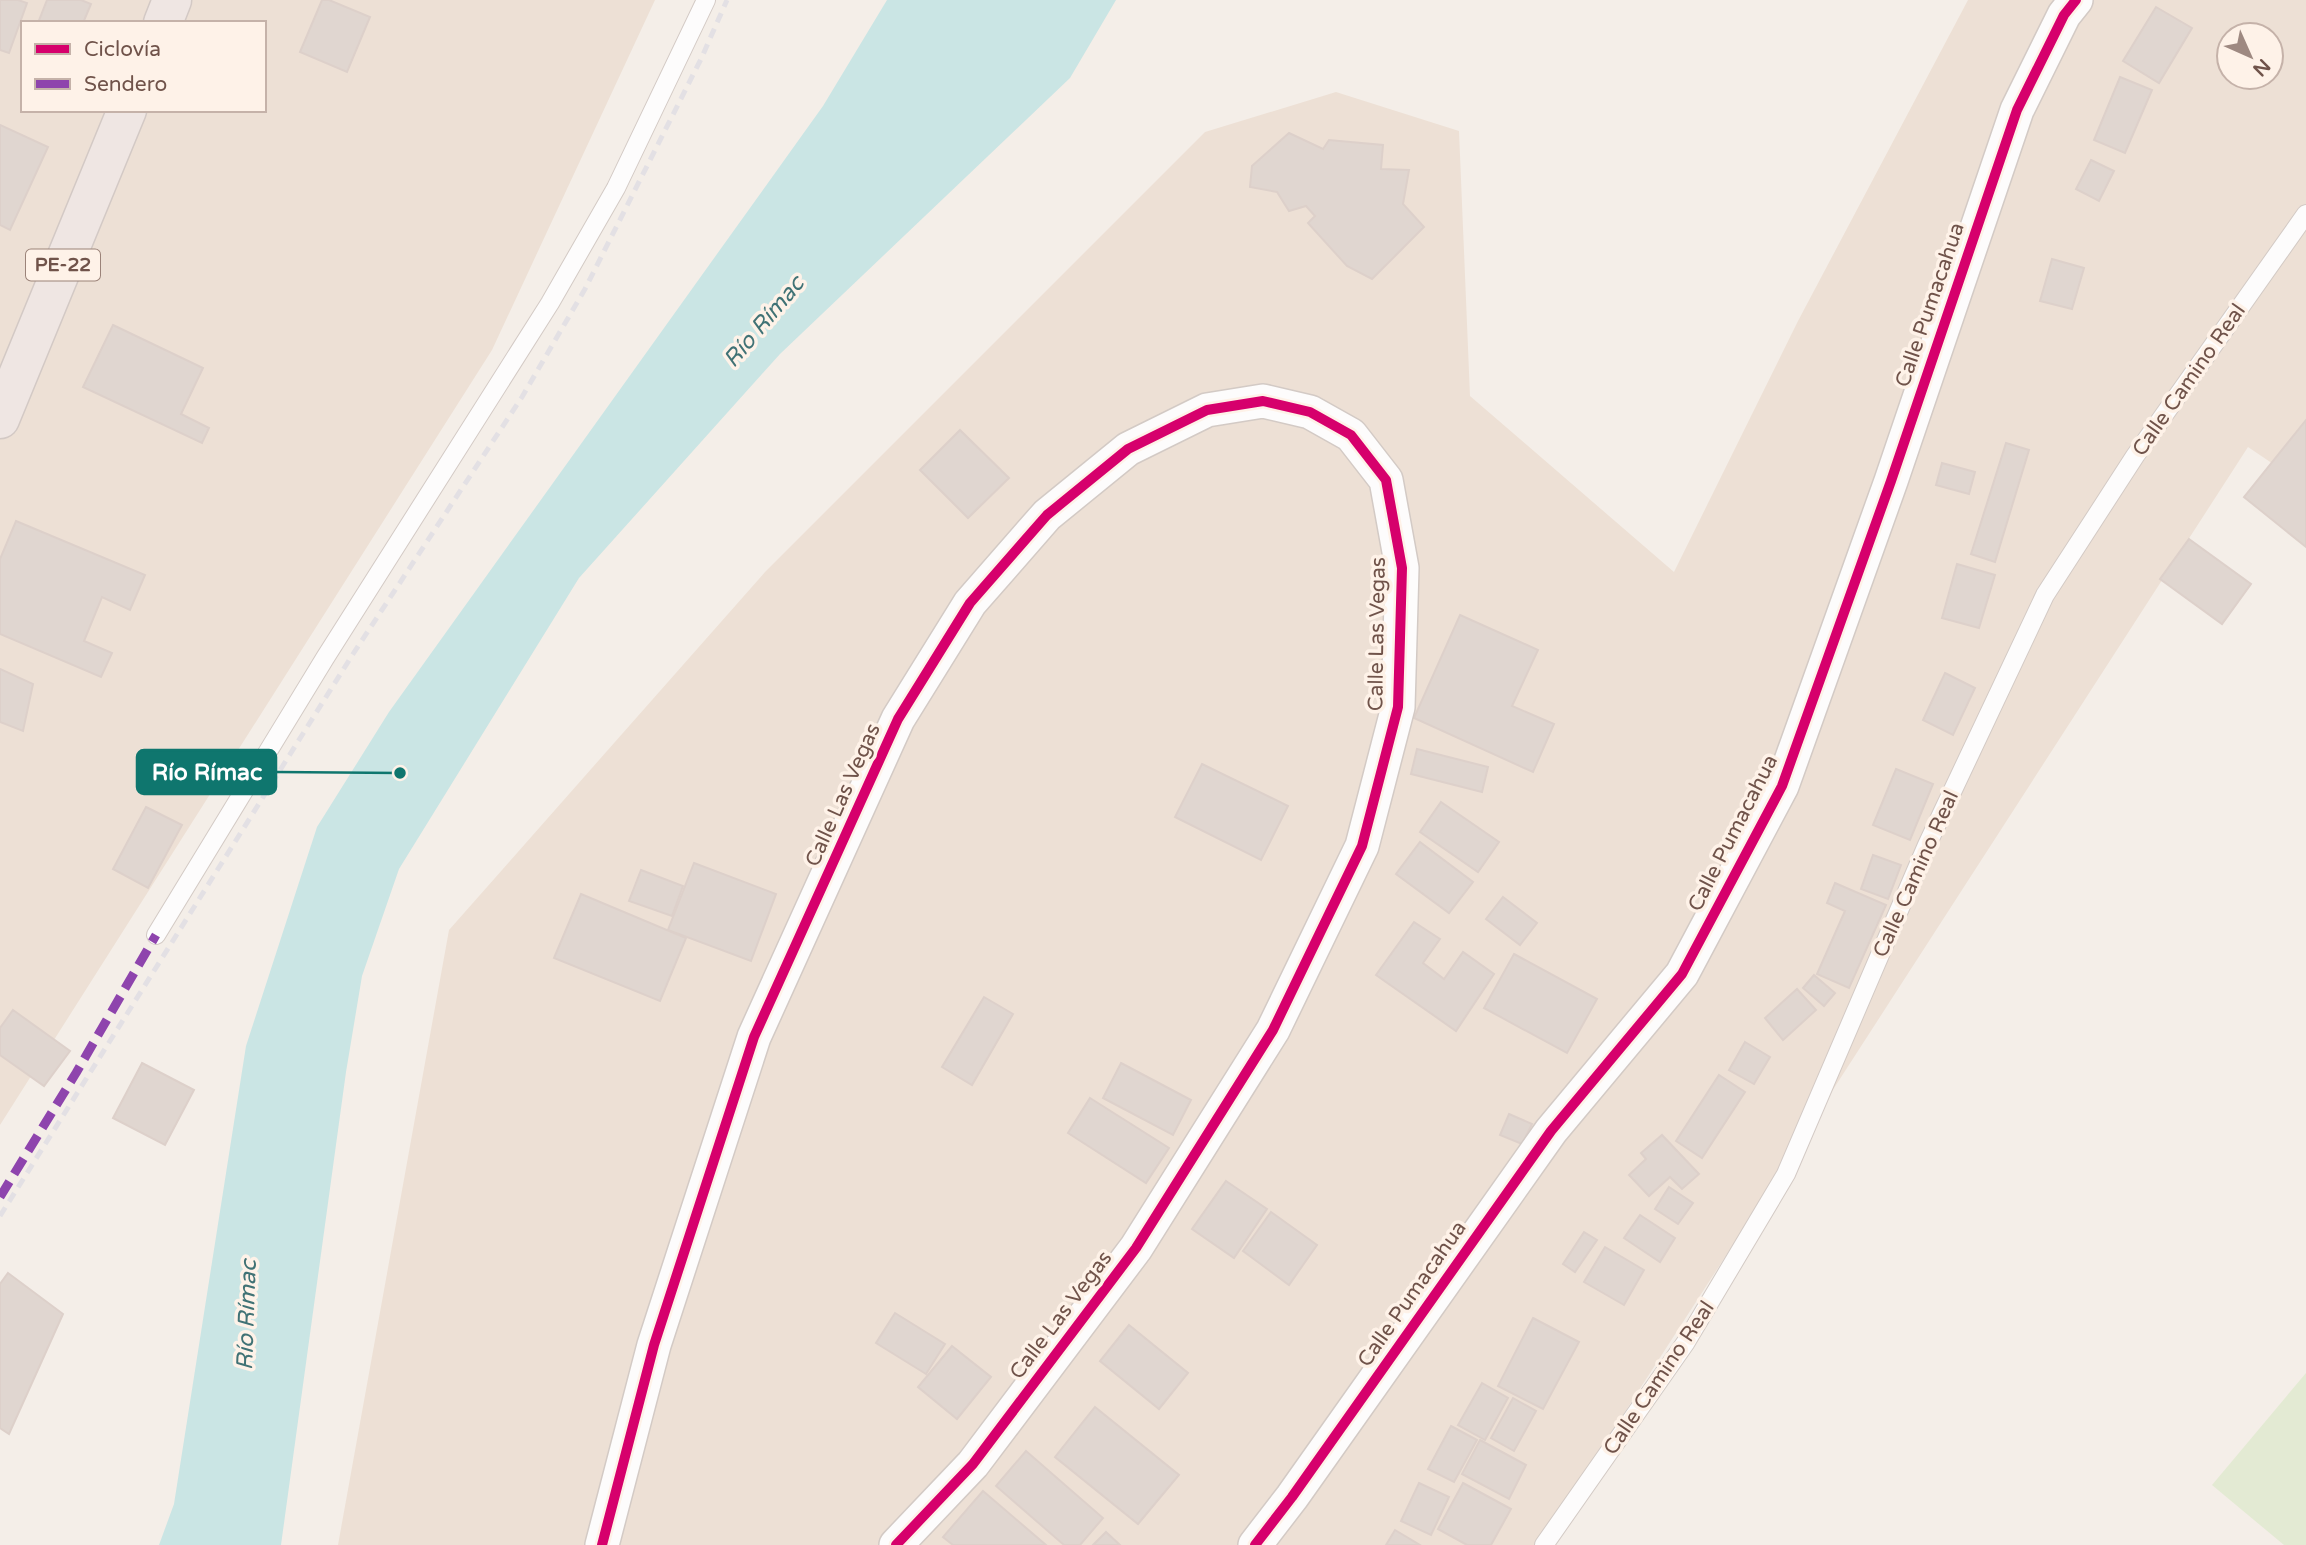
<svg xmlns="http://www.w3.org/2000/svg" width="2306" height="1545" viewBox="0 0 2306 1545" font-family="'Varela Round',sans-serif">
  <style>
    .residential { fill: #ede0d5; fill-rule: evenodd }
    .green { fill: #e3ead3 }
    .water { fill: #cae5e4 }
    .building { fill: #e0d6d0; stroke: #ddd0ca; stroke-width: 2 }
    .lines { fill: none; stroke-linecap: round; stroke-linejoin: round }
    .lane-casing { stroke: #d3cac5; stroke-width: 20 }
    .street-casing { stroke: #d3cac5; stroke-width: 36 }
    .highway-casing { stroke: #d3c9c5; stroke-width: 41 }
    .lane { stroke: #fdfcfc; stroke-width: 18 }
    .street { stroke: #fdfcfc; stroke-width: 33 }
    .highway { stroke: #efe6e3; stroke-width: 38 }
    .rail { stroke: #e3e0e4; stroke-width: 5; stroke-dasharray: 10 7; stroke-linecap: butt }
    .quiet { stroke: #8e44ad; stroke-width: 9; stroke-dasharray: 18 9; stroke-linecap: butt }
    .cycleway-casing { stroke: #fef2e8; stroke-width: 15 }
    .cycleway { stroke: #d6006c; stroke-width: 10 }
    .labels { text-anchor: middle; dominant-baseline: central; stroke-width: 7; stroke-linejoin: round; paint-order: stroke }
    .shield { fill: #fef2e8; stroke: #9b8379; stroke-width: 2 }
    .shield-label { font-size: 19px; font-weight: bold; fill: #70534a }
    .street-label { font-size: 21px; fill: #70534a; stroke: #fef2e8 }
    .water-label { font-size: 23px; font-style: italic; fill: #407275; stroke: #fef2e8 }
    .leader { fill: none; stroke: #0f766e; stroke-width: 2.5 }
    .callout-dot { fill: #0f766e; stroke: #fef2e8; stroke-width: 2.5 }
    .callout { fill: #0f766e; stroke: #0f766e; stroke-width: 2.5 }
    .callout-label { font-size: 23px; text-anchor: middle; font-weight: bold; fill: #fff }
  </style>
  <rect width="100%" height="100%" fill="#f4eee8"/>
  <g class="residential">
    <path d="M0,0h655l-163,350 -492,775zM23,23h241v87h-241z"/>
    <path d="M1968,0h338v486l-58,-39 -709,1098h-1201l111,-615 316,-358 440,-440 131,-40 123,39 11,265 204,176 124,-251zM2229,35h42v42h-42z"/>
  </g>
  <polygon class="green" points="2306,1373 2306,1545 2284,1545 2212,1485"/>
  <polygon class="water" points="887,0 1116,0 1070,78 780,354 579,578 399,869 362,976 346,1072 281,1545 159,1545 174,1504 246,1046 317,827 389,712 823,106"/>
  <g class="building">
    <polygon points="0,0 18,0 27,3 9,53 0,50"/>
    <polygon points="47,0 81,0 91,4 83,23 38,23"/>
    <polygon points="322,0 329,0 370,17 347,72 300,52"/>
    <polygon points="2156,7 2192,28 2159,83 2123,61"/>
    <polygon points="2120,77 2152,90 2125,153 2094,140"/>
    <polygon points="0,125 48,147 10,230 0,225"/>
    <polygon points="1289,133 1323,149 1329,140 1383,145 1381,169 1409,170 1403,204 1424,227 1372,279 1347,266 1308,223 1315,216 1306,206 1289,211 1277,192 1250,187 1252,166"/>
    <polygon points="2091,160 2114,171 2099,201 2076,189"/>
    <polygon points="2052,259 2084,268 2072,309 2040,301"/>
    <polygon points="113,325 203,368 181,414 209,428 202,443 83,387"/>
    <polygon points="2306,420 2306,547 2244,497"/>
    <polygon points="960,430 1009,478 968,518 920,470"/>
    <polygon points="2006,443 2029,450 1995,562 1971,554"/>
    <polygon points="1942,463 1975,472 1969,494 1936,485"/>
    <polygon points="16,521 145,575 130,610 102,597 84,641 112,653 101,677 0,634 0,559"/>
    <polygon points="2189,539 2251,584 2222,624 2160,579"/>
    <polygon points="1957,564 1995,575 1979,628 1942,618"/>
    <polygon points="1460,615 1538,650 1512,706 1554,724 1533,772 1414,718"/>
    <polygon points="0,669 33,684 23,731 0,722"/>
    <polygon points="1945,673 1975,688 1953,735 1923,720"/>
    <polygon points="1417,749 1488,767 1482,792 1411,774"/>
    <polygon points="1202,764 1288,806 1261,860 1175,817"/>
    <polygon points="1896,769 1933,784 1910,840 1873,825"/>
    <polygon points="1441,802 1499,842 1478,872 1420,832"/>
    <polygon points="146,807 182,825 148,888 113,869"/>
    <polygon points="1420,842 1473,882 1449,913 1396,874"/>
    <polygon points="1873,855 1901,865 1888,899 1861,889"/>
    <polygon points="694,863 776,894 751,961 668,930"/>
    <polygon points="641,870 683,886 672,916 629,901"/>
    <polygon points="1835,883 1886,905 1849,988 1817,974 1845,911 1827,903"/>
    <polygon points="581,894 686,938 660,1001 554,958"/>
    <polygon points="1503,897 1537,923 1520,945 1486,919"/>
    <polygon points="1414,922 1440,939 1423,963 1444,979 1463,952 1494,974 1456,1031 1376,975"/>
    <polygon points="1514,954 1597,999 1567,1053 1484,1008"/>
    <polygon points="1814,975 1835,993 1824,1006 1803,988"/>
    <polygon points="1797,989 1816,1010 1783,1040 1765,1018"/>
    <polygon points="984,997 1013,1014 972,1085 942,1067"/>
    <polygon points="13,1010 70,1051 44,1086 0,1055 0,1028"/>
    <polygon points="1745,1042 1770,1057 1754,1084 1729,1070"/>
    <polygon points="142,1063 194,1090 165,1145 113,1118"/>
    <polygon points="1121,1063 1191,1100 1173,1135 1103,1098"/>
    <polygon points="1719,1075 1745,1092 1702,1158 1676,1141"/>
    <polygon points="1090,1098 1169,1148 1146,1183 1068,1133"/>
    <polygon points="1509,1114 1532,1124 1522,1144 1500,1135"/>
    <polygon points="1662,1135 1699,1174 1682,1189 1670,1177 1649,1196 1629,1175 1646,1159 1641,1153"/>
    <polygon points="1226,1181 1267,1209 1234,1258 1192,1229"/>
    <polygon points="1669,1187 1693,1203 1678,1224 1655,1209"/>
    <polygon points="1271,1212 1317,1245 1289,1285 1243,1251"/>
    <polygon points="1640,1215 1675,1238 1660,1262 1624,1238"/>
    <polygon points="1584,1232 1597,1240 1575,1272 1563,1264"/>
    <polygon points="1605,1247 1644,1270 1624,1305 1584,1282"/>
    <polygon points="8,1273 63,1314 9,1434 0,1428 0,1284"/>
    <polygon points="895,1313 945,1344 926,1374 876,1343"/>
    <polygon points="1533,1318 1579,1342 1543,1409 1498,1386"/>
    <polygon points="1129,1325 1188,1373 1159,1409 1100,1361"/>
    <polygon points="952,1346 991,1377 957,1419 918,1387"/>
    <polygon points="1482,1383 1508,1398 1485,1440 1458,1425"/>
    <polygon points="1513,1398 1536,1411 1514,1451 1491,1438"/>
    <polygon points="1095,1407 1179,1475 1138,1524 1055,1457"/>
    <polygon points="1451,1426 1477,1440 1454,1482 1428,1469"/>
    <polygon points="1480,1440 1526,1465 1509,1499 1462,1474"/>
    <polygon points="1026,1451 1103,1518 1080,1545 1064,1545 996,1486"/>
    <polygon points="1419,1483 1449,1497 1431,1535 1401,1521"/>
    <polygon points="1463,1483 1511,1509 1491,1545 1467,1545 1438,1529"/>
    <polygon points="983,1491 1046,1545 953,1545 943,1537"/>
    <polygon points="1395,1530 1420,1545 1386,1545"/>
    <polygon points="1106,1532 1120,1545 1093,1545"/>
  </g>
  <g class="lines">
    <defs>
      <g id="lane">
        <polyline points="156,935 325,658 550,303 616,188 706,0"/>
        <polyline points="1544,1545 1686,1342 1786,1174 1927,845 2045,595 2135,456 2306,214"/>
      </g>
      <g id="street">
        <polyline points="602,1545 654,1345 754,1037 898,719 970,603 1047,515 1128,449 1207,410 1263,401 1310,412 1351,435 1386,480 1402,568 1398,707 1362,846 1273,1030 1136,1248 973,1464 896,1545"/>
        <polyline points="1255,1545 1292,1497 1551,1131 1682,974 1782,786 1891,481 2017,110 2064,15 2076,0"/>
      </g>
      <g id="highway">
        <polyline points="163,23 172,0"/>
        <polyline points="0,419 127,110"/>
      </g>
    </defs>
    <use href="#lane" class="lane-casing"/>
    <use href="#street" class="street-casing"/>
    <use href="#highway" class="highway-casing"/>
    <use href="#lane" class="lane"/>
    <use href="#street" class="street"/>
    <use href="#highway" class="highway"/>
    <polyline class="rail" points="0,1216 353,654 522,397 585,289 701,59 727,0"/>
    <polyline class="quiet" points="0,1197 76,1073 156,935"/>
    <defs>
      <g id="cycleway">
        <polyline points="602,1545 654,1345 754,1037 898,719 970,603 1047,515 1128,449 1207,410 1263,401 1310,412 1351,435 1386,480 1402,568 1398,707 1362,846 1273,1030 1136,1248 973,1464 896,1545"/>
        <polyline points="1255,1545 1292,1497 1551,1131 1682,974 1782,786 1891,481 2017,110 2064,15 2076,0"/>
      </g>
    </defs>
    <use href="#cycleway" class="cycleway-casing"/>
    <use href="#cycleway" class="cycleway"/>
  </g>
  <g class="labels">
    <rect class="shield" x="26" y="249.5" width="74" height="31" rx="5"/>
    <g class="shield-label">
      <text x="63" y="265">PE-22</text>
    </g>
    <g class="street-label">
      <text transform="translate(1930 305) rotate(-71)">Calle Pumacahua</text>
      <text transform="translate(2189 380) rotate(-55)">Calle Camino Real</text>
      <text transform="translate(1377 634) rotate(-89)">Calle Las Vegas</text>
      <text transform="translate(843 795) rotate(-66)">Calle Las Vegas</text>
      <text transform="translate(1733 833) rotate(-63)">Calle Pumacahua</text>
      <text transform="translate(1916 874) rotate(-66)">Calle Camino Real</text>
      <text transform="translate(1412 1294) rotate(-55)">Calle Pumacahua</text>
      <text transform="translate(1061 1315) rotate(-53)">Calle Las Vegas</text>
      <text transform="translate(1659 1378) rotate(-56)">Calle Camino Real</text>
    </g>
    <g class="water-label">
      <text transform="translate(764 322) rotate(-50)">Río Rímac</text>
      <text transform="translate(247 1315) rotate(-88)">Río Rímac</text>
    </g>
  </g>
  <path class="leader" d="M400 773L276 772"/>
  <circle class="callout-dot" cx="400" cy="773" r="7"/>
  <rect class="callout" x="137" y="750" width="139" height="44" rx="7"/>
  <g class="callout-label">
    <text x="207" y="780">Río Rímac</text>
  </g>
  <rect x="21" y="21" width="245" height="91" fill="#fef2e8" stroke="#c5b2a9" stroke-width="2"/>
  <rect x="35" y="44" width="35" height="10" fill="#d6006c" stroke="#c5b2a9" stroke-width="2"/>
  <text x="84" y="56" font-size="21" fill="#70534a">Ciclovía</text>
  <rect x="35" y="79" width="35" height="10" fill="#8e44ad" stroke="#c5b2a9" stroke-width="2"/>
  <text x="84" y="91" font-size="21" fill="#70534a">Sendero</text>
  <g transform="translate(2250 56) rotate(135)"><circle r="33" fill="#fef2e8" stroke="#c5b2a9" stroke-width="2"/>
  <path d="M0-5L12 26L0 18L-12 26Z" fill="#9e8981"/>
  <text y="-10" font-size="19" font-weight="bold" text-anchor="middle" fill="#70534a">N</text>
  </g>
</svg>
